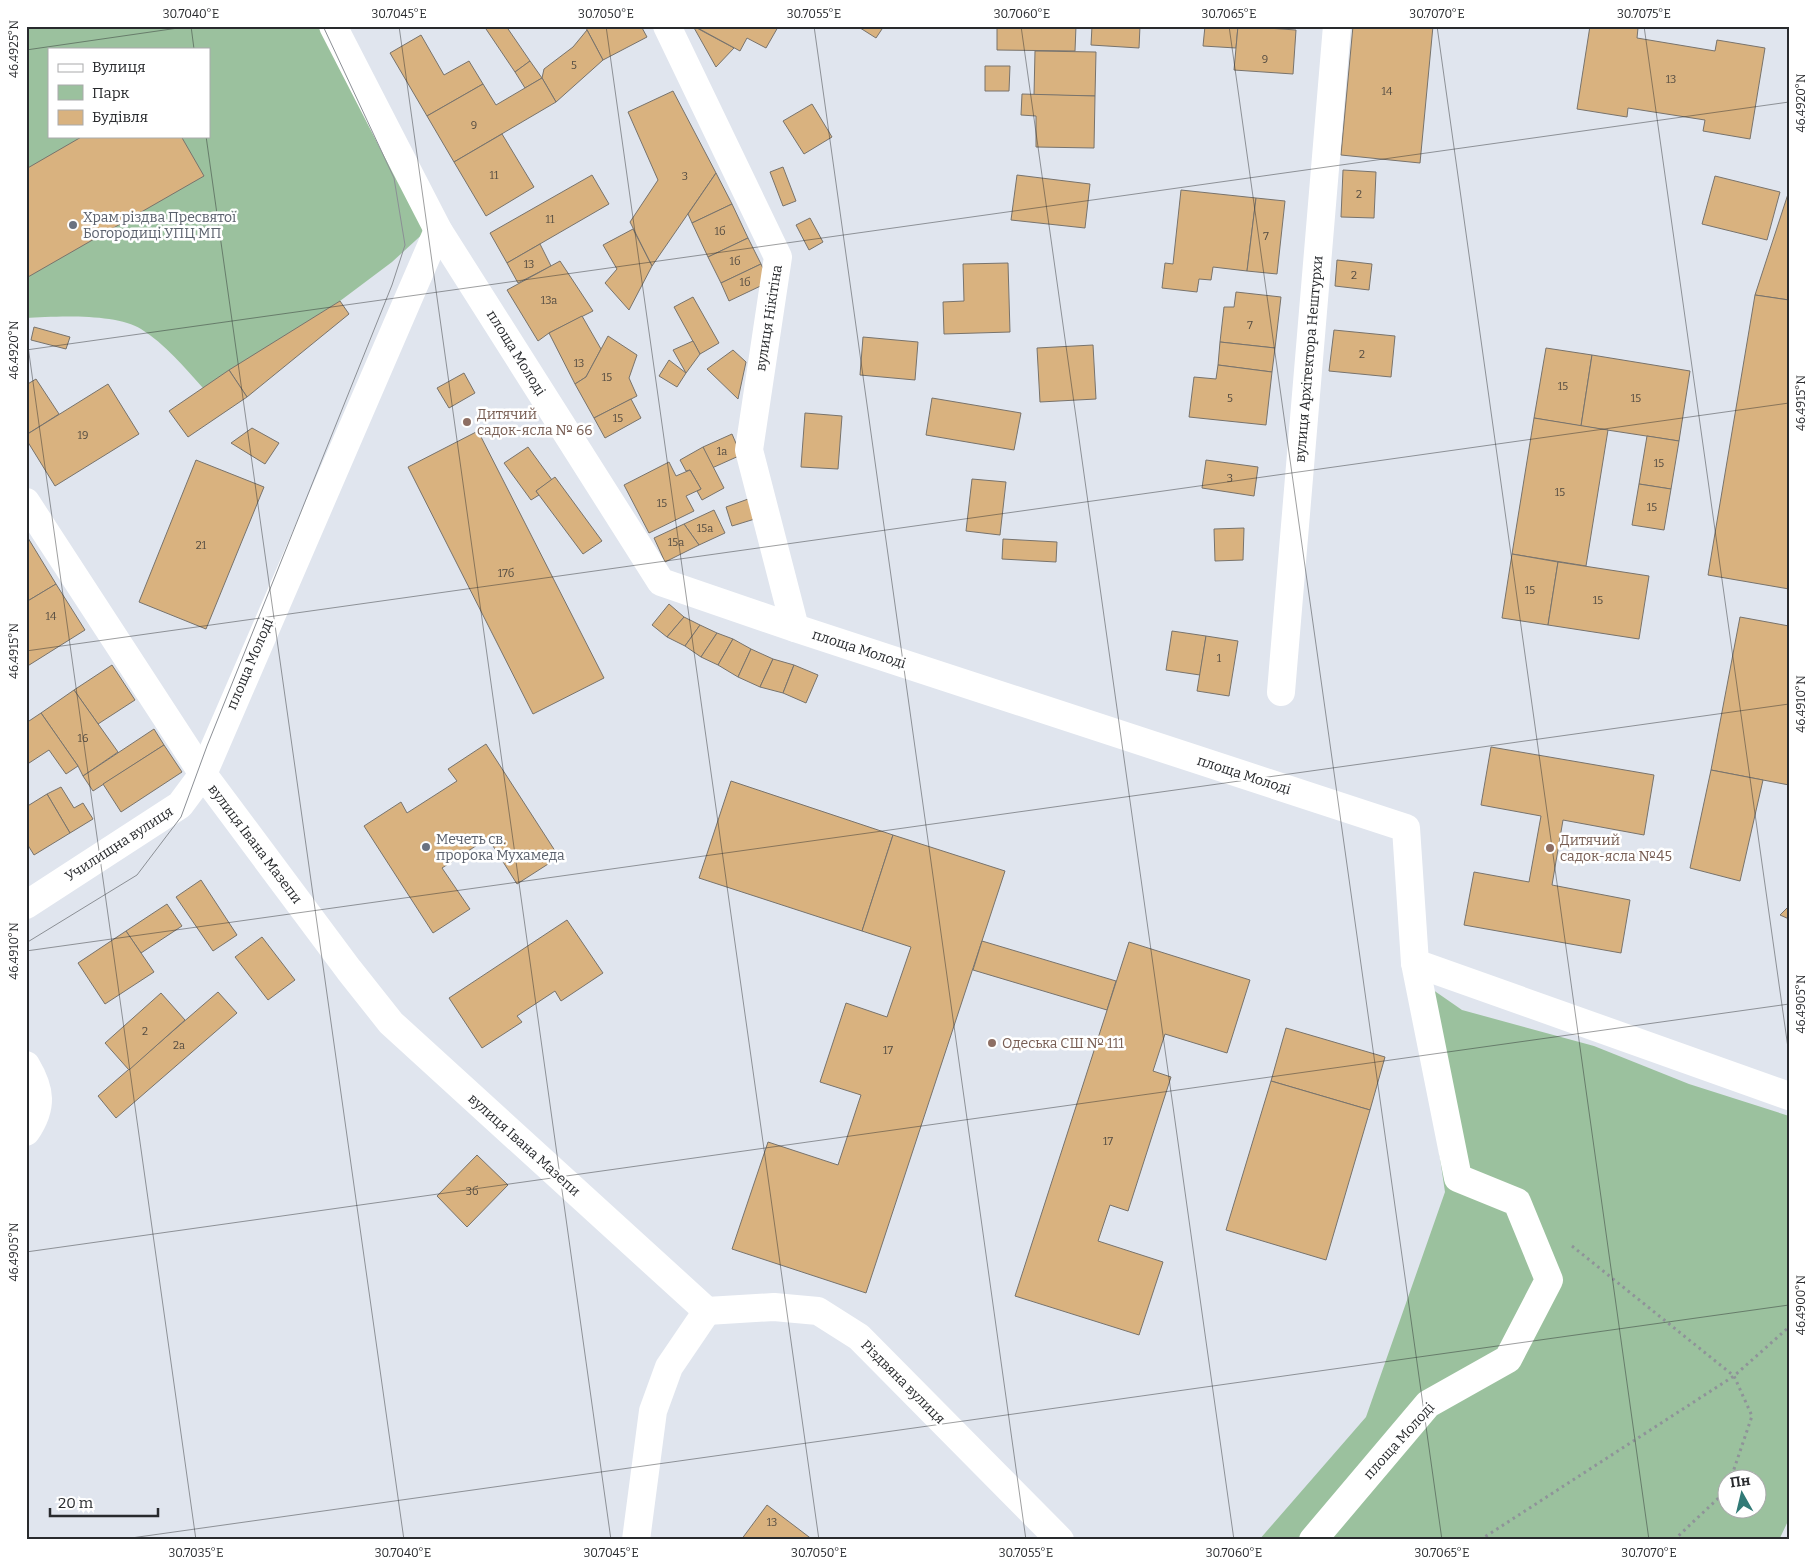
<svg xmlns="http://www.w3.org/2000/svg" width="1815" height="1566" viewBox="0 0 1815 1566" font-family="Bitter,serif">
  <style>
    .green { fill: #9bc19e; fill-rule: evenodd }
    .building { fill: #d9b27f; stroke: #78736c }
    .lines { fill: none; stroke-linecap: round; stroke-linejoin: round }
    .path { stroke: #8f9399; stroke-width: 3; stroke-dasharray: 2.5 4; stroke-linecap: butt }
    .minor { stroke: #fff; stroke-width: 28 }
    .tram { stroke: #8b8f95; stroke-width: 1 }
    .ticks { fill: none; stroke: #282a2d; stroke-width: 1; stroke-opacity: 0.45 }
    .worship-dot { fill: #6b7280; stroke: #fff; stroke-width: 2 }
    .education-dot { fill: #8d6e63; stroke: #fff; stroke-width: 2 }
    .labels { text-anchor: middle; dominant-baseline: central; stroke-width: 5; stroke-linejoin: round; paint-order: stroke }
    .number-label { font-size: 11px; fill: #544c42 }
    .worship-label { font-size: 14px; fill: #5b616d; stroke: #fff; text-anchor: start }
    .street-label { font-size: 14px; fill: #282a2d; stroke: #fff }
    .education-label { font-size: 14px; fill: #785e54; stroke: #fff; text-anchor: start }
    .neatline { fill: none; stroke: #282a2d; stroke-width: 2 }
    .ticks-label { font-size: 12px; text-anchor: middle; fill: #282a2d }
  </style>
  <rect width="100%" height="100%" fill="#e0e5ee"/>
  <g class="green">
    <path d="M26,26h302l99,204 -35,32 -52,39 -137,87c-19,-21 -38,-44 -62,-59 -24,-16 -86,-13 -115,-11zM49,49h160v87h-160z"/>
    <path d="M1413,976l49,34 132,36 95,38 100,32v403l-10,21h-520l107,-123 79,-225zM1728,1478h30v30h-30z"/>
  </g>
  <g class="building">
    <polygon points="484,26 506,26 530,61 515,72"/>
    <polygon points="585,26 641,26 647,37 603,60"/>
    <polygon points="693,26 734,48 716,67"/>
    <polygon points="694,26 777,26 778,27 766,48 747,38 740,51"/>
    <polygon points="857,26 884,26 876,38"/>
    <polygon points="997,26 1076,26 1075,51 997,50"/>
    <polygon points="1092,26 1140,26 1139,48 1091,45"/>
    <polygon points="1205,26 1238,26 1236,48 1203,46"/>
    <polygon points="1238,26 1296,30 1293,74 1234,70"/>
    <polygon points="1353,26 1433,26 1420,163 1341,155"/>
    <polygon points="1590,26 1628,26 1638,28 1637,38 1715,51 1717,40 1765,48 1750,139 1703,131 1705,120 1628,108 1627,117 1577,109"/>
    <polygon points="587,30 603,60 556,102 542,78 544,69 573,47"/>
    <polygon points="421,35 444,75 469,61 483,84 427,116 390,53"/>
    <polygon points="1035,51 1096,52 1095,96 1034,95"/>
    <polygon points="530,61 542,78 525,88 515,72"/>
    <polygon points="985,66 1010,66 1009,91 985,91"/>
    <polygon points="542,78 556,102 454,162 427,116 483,84 496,105"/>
    <polygon points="673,91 716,173 652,266 630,222 658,180 628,112"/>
    <polygon points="1022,94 1095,96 1094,148 1036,147 1036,116 1021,115"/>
    <polygon points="812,104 832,137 804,154 783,121"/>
    <polygon points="502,134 534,187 486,216 454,162"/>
    <polygon points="83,136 181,136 204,176 28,277 26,274 26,169"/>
    <polygon points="783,167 796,201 783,206 770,172"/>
    <polygon points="1343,170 1376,172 1374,218 1341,217"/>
    <polygon points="716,173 732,204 692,223 688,214"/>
    <polygon points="592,175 609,204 507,263 490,233"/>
    <polygon points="1017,175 1090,184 1085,228 1011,220"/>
    <polygon points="1715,176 1780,192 1767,240 1702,224"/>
    <polygon points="1181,190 1256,198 1247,271 1213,267 1211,280 1199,279 1197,292 1162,288 1165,263 1173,264"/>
    <polygon points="1789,191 1789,300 1755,295"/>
    <polygon points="1256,198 1285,201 1277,274 1247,271"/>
    <polygon points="732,204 748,238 708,257 692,223"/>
    <polygon points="810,218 823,242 809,250 796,225"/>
    <polygon points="633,229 652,266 629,310 605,283 617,269 603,245"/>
    <polygon points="748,238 761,264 721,283 708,257"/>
    <polygon points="540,244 551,266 518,283 507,263"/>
    <polygon points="1337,260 1372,264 1369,290 1335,286"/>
    <polygon points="560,261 593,311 549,333 538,341 507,290"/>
    <polygon points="1008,263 1010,332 944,334 943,302 964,301 963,264"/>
    <polygon points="761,264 769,282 729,301 721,283"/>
    <polygon points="1236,292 1281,297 1275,348 1220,342 1224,307 1234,307"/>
    <polygon points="1755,295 1789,300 1789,589 1708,575"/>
    <polygon points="693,297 719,343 700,354 674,307"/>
    <polygon points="340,301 349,314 247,397 229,370"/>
    <polygon points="582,316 601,349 586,377 575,384 549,333"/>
    <polygon points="34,327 70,337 66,349 31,340"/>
    <polygon points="1334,330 1395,336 1391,377 1329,371"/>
    <polygon points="608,336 637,355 629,378 637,396 594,418 575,384 586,377"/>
    <polygon points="863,337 918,342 915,380 860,375"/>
    <polygon points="693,341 700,354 686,373 673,350"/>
    <polygon points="1220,342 1275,348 1272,372 1218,365"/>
    <polygon points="1093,345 1096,399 1040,402 1037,348"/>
    <polygon points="1546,348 1592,355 1581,426 1534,418"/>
    <polygon points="733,350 746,362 738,399 707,369"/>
    <polygon points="1592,355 1690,371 1679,441 1581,426"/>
    <polygon points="669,360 686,373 677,387 659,376"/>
    <polygon points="1218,365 1272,372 1266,425 1189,417 1194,377 1216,379"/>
    <polygon points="229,370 247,397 188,437 169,411"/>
    <polygon points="464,373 475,393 449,408 437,388"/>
    <polygon points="36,379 59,414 26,435 26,385"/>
    <polygon points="108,384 139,434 55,486 26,439 26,435"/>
    <polygon points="932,398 1021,413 1014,450 926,435"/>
    <polygon points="631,399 641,418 605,438 594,418"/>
    <polygon points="805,413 842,416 838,469 801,467"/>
    <polygon points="1534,418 1608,430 1586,566 1512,554"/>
    <polygon points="252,428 279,443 265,464 231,443"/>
    <polygon points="478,431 604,678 533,714 408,467"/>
    <polygon points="732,434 741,455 712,468 703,447"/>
    <polygon points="1647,436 1679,441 1671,489 1639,484"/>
    <polygon points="528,447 552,480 536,491 539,495 531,500 504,463"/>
    <polygon points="703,447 724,488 702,500 697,491 701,489 690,470 686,471 680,460"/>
    <polygon points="196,460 264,487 206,629 139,602"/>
    <polygon points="1206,460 1258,467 1254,496 1202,488"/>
    <polygon points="669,462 676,476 690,470 701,489 686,496 694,511 649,533 624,485"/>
    <polygon points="555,477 602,541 583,554 536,491"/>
    <polygon points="972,479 1006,482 1000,535 966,531"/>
    <polygon points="1639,484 1671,489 1664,530 1632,525"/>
    <polygon points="751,498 758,518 732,526 726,507"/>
    <polygon points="714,510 725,533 699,545 684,524"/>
    <polygon points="684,524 699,545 665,562 654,538"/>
    <polygon points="1244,528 1243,560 1215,561 1214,529"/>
    <polygon points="28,538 56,584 26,602 26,539"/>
    <polygon points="1003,539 1057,542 1056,562 1002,559"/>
    <polygon points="1512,554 1558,562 1548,625 1502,618"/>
    <polygon points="1558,562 1649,576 1639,639 1548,625"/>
    <polygon points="56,584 85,630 26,667 26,602"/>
    <polygon points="669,604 684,617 667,637 652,625"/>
    <polygon points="684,617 700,625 685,646 667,637"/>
    <polygon points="1740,617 1789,626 1789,785 1711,770"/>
    <polygon points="700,625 717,633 701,657 685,646"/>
    <polygon points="1172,631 1206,636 1200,675 1166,670"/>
    <polygon points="717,633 733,639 718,665 701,657"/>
    <polygon points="1206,636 1238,641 1229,696 1197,691"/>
    <polygon points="733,639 751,649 738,677 718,665"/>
    <polygon points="751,649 773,659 760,687 738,677"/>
    <polygon points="773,659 794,665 783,693 760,687"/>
    <polygon points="112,665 135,700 98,724 74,690"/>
    <polygon points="794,665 818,675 806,703 783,693"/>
    <polygon points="74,690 118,752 83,776 78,766 41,713"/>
    <polygon points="41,713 78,766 66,774 49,750 26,765 26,723"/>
    <polygon points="154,729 164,745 93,791 83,776"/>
    <polygon points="486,744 559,857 517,884 488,838 442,868 470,909 433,933 364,826 401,802 407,813 457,781 448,769"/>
    <polygon points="164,745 182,772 121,812 103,784"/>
    <polygon points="1491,747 1654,775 1644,835 1563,820 1552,885 1630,900 1621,953 1464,925 1474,872 1529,882 1541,816 1481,805"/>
    <polygon points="1711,770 1763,780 1740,881 1690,868"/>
    <polygon points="731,781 893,835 862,931 699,878"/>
    <polygon points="61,787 74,808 83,803 93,819 70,833 47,794"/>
    <polygon points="47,794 70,833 34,855 26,842 26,807"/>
    <polygon points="893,835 1005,871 866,1293 732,1249 768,1142 838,1165 861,1095 820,1082 846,1003 887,1017 911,947 862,931"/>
    <polygon points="201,880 237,935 213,951 176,897"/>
    <polygon points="167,904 182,926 141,953 126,931"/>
    <polygon points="1789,906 1789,919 1780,915"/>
    <polygon points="567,920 603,973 561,1001 555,991 517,1016 522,1022 482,1048 449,998"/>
    <polygon points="126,931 154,972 105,1004 78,963"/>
    <polygon points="262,937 295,980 268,1000 235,957"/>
    <polygon points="982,941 1116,981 1107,1010 973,970"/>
    <polygon points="1129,942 1250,980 1227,1053 1165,1034 1153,1071 1171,1077 1128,1211 1110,1205 1098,1241 1163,1262 1139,1335 1015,1296"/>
    <polygon points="218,992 237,1013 116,1118 98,1096"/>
    <polygon points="161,993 185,1020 129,1070 105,1043"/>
    <polygon points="1286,1028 1385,1057 1370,1110 1271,1081"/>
    <polygon points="1271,1081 1370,1110 1326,1260 1226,1230"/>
    <polygon points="477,1155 508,1185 467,1227 437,1196"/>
    <polygon points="767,1505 813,1540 741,1540"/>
  </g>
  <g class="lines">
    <g class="path">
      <polyline points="1572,1246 1734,1376 1752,1416 1731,1478"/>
      <polyline points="1480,1540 1734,1376 1789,1327"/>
      <polyline points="1674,1540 1728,1489"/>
    </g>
    <g class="minor">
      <polyline points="333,26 438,230 661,582 795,628 1406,828 1415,963 1458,1178 1517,1202 1549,1280 1508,1359 1428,1404 1313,1540"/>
      <polyline points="667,26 778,257 749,450 795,628"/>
      <polyline points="26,502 203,774 349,970 391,1023 707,1311"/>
      <polyline points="1281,692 1337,26"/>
      <polyline points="26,905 180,805 203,774 438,230"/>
      <polyline points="1415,963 1789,1096"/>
      <path d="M26,1065c15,25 17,42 0,67"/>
      <polyline points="707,1311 774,1307 818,1311 859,1337 1060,1540"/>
      <polyline points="636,1540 653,1411 669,1367 707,1311"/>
    </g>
    <polyline class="tram" points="26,943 137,875 181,817 207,746 392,285 405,245 394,178 323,26"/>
  </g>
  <path class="ticks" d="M191,26l3,23M399,26l212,1514M606,26l213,1514M814,26l212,1514M1021,26l213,1514M1229,26l213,1514M1437,26l212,1514M1644,26l145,1029M26,50l166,-24M206,136l198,1404M26,332l170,1208M26,350l1763,-248M26,651l1763,-248M26,951l1763,-247M26,1252l1763,-248M117,1540l1672,-235"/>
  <g class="worship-dot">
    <circle cx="73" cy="225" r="5"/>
    <circle cx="426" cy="847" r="5"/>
  </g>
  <g class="education-dot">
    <circle cx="467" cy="422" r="5"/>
    <circle cx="1550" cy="848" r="5"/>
    <circle cx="992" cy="1043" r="5"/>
  </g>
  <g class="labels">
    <g class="number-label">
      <text x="1265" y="59">9</text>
      <text x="574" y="65">5</text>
      <text x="1671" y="79">13</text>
      <text x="1387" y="91">14</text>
      <text x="474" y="125">9</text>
      <text x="494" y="175">11</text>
      <text x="685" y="176">3</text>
      <text x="1359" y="194">2</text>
      <text x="550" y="219">11</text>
      <text x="720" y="231">1б</text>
      <text x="1266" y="236">7</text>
      <text x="735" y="261">1б</text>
      <text x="529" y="264">13</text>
      <text x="1354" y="275">2</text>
      <text x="745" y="282">1б</text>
      <text x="549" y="300">13а</text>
      <text x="1250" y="325">7</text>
      <text x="1362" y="354">2</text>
      <text x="579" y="363">13</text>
      <text x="607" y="377">15</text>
      <text x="1563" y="386">15</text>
      <text x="1230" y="398">5</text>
      <text x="1636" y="398">15</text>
      <text x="618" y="418">15</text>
      <text x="83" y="435">19</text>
      <text x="722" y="451">1а</text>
      <text x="1659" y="463">15</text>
      <text x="1230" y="478">3</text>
      <text x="1560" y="492">15</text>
      <text x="662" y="503">15</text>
      <text x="1652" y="507">15</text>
      <text x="705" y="528">15а</text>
      <text x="676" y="542">15а</text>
      <text x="201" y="545">21</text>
      <text x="506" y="573">17б</text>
      <text x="1530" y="590">15</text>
      <text x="1598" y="600">15</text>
      <text x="51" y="616">14</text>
      <text x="1219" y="658">1</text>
      <text x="83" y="738">16</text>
      <text x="145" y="1031">2</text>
      <text x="179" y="1045">2а</text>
      <text x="888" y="1050">17</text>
      <text x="1108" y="1141">17</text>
      <text x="472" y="1191">3б</text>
      <text x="772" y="1522">13</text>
    </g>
    <g class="worship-label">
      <text x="83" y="217">Храм різдва Пресвятої<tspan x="83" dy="16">Богородиці УПЦ МП</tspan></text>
      <text x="436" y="839">Мечеть св.<tspan x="436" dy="16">пророка Мухамеда</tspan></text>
    </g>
    <g class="street-label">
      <text transform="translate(769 318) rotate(-81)">вулиця Нікітіна</text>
      <text transform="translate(516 353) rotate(58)">площа Молоді</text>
      <text transform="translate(1309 359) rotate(-85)">вулиця Архітектора Нештурхи</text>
      <text transform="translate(859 649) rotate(18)">площа Молоді</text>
      <text transform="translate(250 664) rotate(-67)">площа Молоді</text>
      <text transform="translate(1244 775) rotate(18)">площа Молоді</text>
      <text transform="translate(119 844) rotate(-33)">Училищна вулиця</text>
      <text transform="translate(255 844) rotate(53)">вулиця Івана Мазепи</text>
      <text transform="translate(524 1145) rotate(42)">вулиця Івана Мазепи</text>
      <text transform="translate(903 1382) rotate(45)">Різдвяна вулиця</text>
      <text transform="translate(1399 1441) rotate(-48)">площа Молоді</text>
    </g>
    <g class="education-label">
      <text x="477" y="414">Дитячий<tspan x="477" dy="16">садок-ясла № 66</tspan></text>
      <text x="1560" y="840">Дитячий<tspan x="1560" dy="16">садок-ясла №45</tspan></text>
      <text x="1002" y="1043">Одеська СШ № 111</text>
    </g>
  </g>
  <rect width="1815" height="1566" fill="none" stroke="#ffffff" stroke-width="55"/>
  <rect x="48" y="48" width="162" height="90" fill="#ffffff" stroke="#a9aaab"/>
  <rect x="58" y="64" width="25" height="8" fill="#ffffff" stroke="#a9aaab"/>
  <text x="92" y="72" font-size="15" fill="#282a2d">Вулиця</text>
  <rect x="58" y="85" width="25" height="15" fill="#9bc19e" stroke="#a9aaab"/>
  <text x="92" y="98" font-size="15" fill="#282a2d">Парк</text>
  <rect x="58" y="110" width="25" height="15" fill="#d9b27f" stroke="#a9aaab"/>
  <text x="92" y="122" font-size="15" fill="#282a2d">Будівля</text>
  <g transform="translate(1742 1494) rotate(352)"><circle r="24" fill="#ffffff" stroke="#a9aaab"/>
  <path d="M0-4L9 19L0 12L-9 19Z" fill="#317a76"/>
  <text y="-8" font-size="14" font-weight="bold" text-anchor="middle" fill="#282a2d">Пн</text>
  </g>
  <path d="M50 1508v8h108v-8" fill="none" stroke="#282a2d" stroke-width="2.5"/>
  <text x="58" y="1508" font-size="15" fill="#282a2d" stroke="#ffffff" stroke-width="4" paint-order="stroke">20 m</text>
  <rect x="28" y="28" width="1760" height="1510" class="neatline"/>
  <g class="ticks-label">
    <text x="191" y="18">30.7040°E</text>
    <text x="399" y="18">30.7045°E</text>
    <text x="606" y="18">30.7050°E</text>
    <text x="814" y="18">30.7055°E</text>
    <text x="1022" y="18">30.7060°E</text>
    <text x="1229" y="18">30.7065°E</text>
    <text x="1437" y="18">30.7070°E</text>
    <text x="1644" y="18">30.7075°E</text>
    <text transform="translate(14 49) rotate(-90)" y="4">46.4925°N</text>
    <text transform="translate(1801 103) rotate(-90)" y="4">46.4920°N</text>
    <text transform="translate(14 350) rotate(-90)" y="4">46.4920°N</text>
    <text transform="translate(1801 403) rotate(-90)" y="4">46.4915°N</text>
    <text transform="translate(14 651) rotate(-90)" y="4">46.4915°N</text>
    <text transform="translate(1801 704) rotate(-90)" y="4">46.4910°N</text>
    <text transform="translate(14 951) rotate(-90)" y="4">46.4910°N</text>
    <text transform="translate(1801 1004) rotate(-90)" y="4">46.4905°N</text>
    <text transform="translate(14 1252) rotate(-90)" y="4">46.4905°N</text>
    <text transform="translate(1801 1305) rotate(-90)" y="4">46.4900°N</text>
    <text x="196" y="1557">30.7035°E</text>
    <text x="403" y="1557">30.7040°E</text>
    <text x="611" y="1557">30.7045°E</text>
    <text x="819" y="1557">30.7050°E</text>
    <text x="1026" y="1557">30.7055°E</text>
    <text x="1234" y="1557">30.7060°E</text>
    <text x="1442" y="1557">30.7065°E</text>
    <text x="1649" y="1557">30.7070°E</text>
  </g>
</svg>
